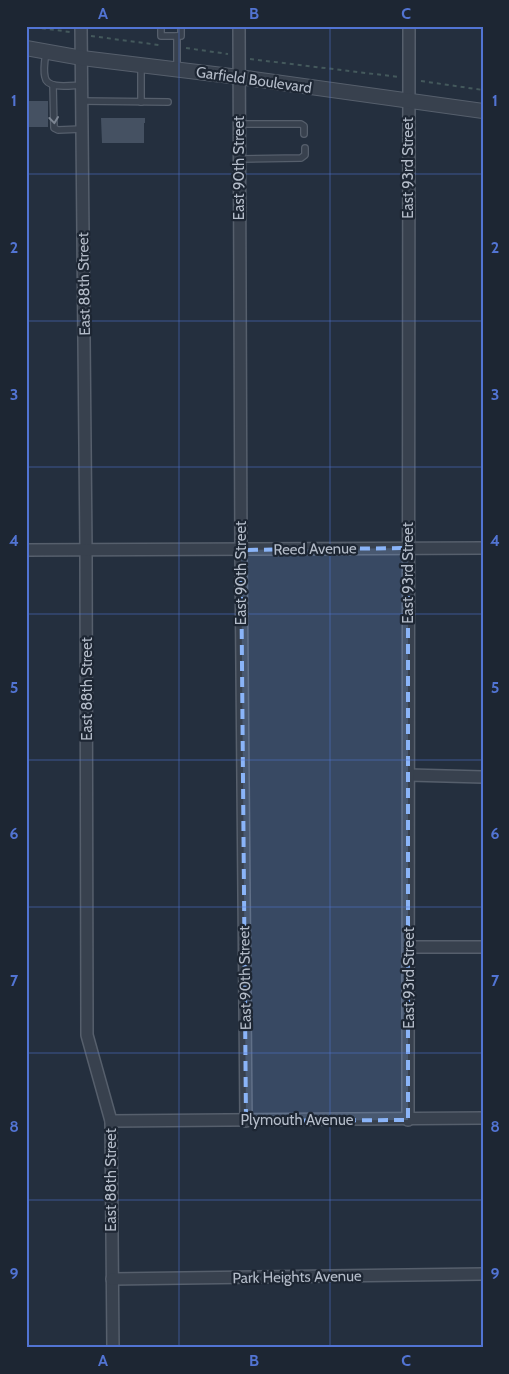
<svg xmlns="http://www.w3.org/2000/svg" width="509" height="1374" viewBox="0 0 509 1374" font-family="Cabin,sans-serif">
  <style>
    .green { fill: #263c3f }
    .building { fill: #455162 }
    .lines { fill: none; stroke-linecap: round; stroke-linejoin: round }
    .service-casing { stroke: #565f6c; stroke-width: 8 }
    .minor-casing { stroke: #565f6c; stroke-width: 14 }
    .tertiary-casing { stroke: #565f6c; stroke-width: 16 }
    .path { stroke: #44595c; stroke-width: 2; stroke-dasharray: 4 4; stroke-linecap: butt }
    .service { stroke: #38414e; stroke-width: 5.5 }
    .minor { stroke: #38414e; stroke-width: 11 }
    .tertiary { stroke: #38414e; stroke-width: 14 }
    .oneway { stroke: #7c8592 }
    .marked { fill: #8ab4f8; fill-opacity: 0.2; stroke: #8ab4f8; stroke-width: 4; stroke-dasharray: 10 6; stroke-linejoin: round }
    .grid { fill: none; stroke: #5274d3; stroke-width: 1; stroke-opacity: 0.55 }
    .labels { text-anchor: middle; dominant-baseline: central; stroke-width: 4.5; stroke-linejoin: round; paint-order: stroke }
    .street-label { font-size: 15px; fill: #b4bcc9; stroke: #1d2633 }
    .neatline { fill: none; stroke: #5274d3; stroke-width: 2 }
    .grid-label { font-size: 16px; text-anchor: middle; font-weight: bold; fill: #5274d3 }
  </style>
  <rect width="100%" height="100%" fill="#242f3e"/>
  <rect class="green" x="26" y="1115" width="3" height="233"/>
  <g class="building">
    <rect x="26" y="101" width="22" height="26"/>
    <polygon points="101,118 145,118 145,123 144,123 144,143 102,143"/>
  </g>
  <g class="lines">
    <defs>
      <g id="service">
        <polyline points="161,26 161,36 181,36 181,26"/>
        <polyline points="177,36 177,69"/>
        <path d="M46,52c-1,7 -3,17 -1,25 2,13 27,8 37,8"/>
        <polyline points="141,65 141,102"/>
        <polyline points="53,85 54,128 58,130 82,129"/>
        <polyline points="82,101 168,102"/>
        <polyline points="239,124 301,124 304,126 304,134"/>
        <polyline points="239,159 301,158 305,155 305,148"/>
      </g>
      <g id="minor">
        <polyline points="81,26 86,550 87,1035 111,1121 113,1348"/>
        <polyline points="239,26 241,556 246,1121"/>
        <polyline points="26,550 483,548"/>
        <polyline points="409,775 483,777"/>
        <polyline points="409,947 483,947"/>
        <polyline points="408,1120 409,26"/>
        <polyline points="111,1121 483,1118"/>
        <polyline points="112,1279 483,1274"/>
      </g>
      <polyline id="tertiary" points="26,48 82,58 239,77 483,111"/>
    </defs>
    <use href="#service" class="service-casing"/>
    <use href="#minor" class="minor-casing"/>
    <use href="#tertiary" class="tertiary-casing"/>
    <g class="path">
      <polyline points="26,26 70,32"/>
      <polyline points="91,36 159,45"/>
      <polyline points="186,48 228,54"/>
      <polyline points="250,59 399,77"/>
      <polyline points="421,81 483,90"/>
    </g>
    <use href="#service" class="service"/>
    <use href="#minor" class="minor"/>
    <use href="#tertiary" class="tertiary"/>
  </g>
  <defs><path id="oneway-chevron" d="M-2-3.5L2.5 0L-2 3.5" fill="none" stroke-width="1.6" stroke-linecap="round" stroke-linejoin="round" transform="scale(1.25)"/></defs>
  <use class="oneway" href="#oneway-chevron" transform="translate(54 120) rotate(83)"/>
  <path class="marked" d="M408,548v572l-162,1 -5,-571z"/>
  <path class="grid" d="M179,26v1322M330,26v1322M26,174h457M26,321h457M26,467h457M26,614h457M26,760h457M26,907h457M26,1053h457M26,1200h457"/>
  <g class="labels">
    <g class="street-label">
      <text transform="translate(254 80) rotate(8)">Garfield Boulevard</text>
      <text transform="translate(239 168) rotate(-90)">East 90th Street</text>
      <text transform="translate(408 168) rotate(-90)">East 93rd Street</text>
      <text transform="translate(84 284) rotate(-91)">East 88th Street</text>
      <text transform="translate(315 549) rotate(-1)">Reed Avenue</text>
      <text transform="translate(241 573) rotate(-90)">East 90th Street</text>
      <text transform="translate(408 573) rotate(-90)">East 93rd Street</text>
      <text transform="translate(87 689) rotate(-90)">East 88th Street</text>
      <text transform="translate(245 978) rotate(-91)">East 90th Street</text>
      <text transform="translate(409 978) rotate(-90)">East 93rd Street</text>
      <text x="297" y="1120">Plymouth Avenue</text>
      <text transform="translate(111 1180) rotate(-90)">East 88th Street</text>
      <text transform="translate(297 1277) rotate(-1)">Park Heights Avenue</text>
    </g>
  </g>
  <rect width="509" height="1374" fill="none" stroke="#1d2633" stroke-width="55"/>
  <rect x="28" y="28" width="454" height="1318" class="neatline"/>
  <g class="grid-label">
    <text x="103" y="19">A</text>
    <text x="254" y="19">B</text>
    <text x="406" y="19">C</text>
    <text x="14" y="106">1</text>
    <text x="495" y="106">1</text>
    <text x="14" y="253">2</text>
    <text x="495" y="253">2</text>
    <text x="14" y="400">3</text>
    <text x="495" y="400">3</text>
    <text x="14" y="546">4</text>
    <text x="495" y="546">4</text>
    <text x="14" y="693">5</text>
    <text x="495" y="693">5</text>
    <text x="14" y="839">6</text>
    <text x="495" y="839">6</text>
    <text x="14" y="986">7</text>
    <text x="495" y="986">7</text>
    <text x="14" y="1132">8</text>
    <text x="495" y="1132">8</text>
    <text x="14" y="1279">9</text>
    <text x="495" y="1279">9</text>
    <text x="103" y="1366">A</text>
    <text x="254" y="1366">B</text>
    <text x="406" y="1366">C</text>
  </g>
</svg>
